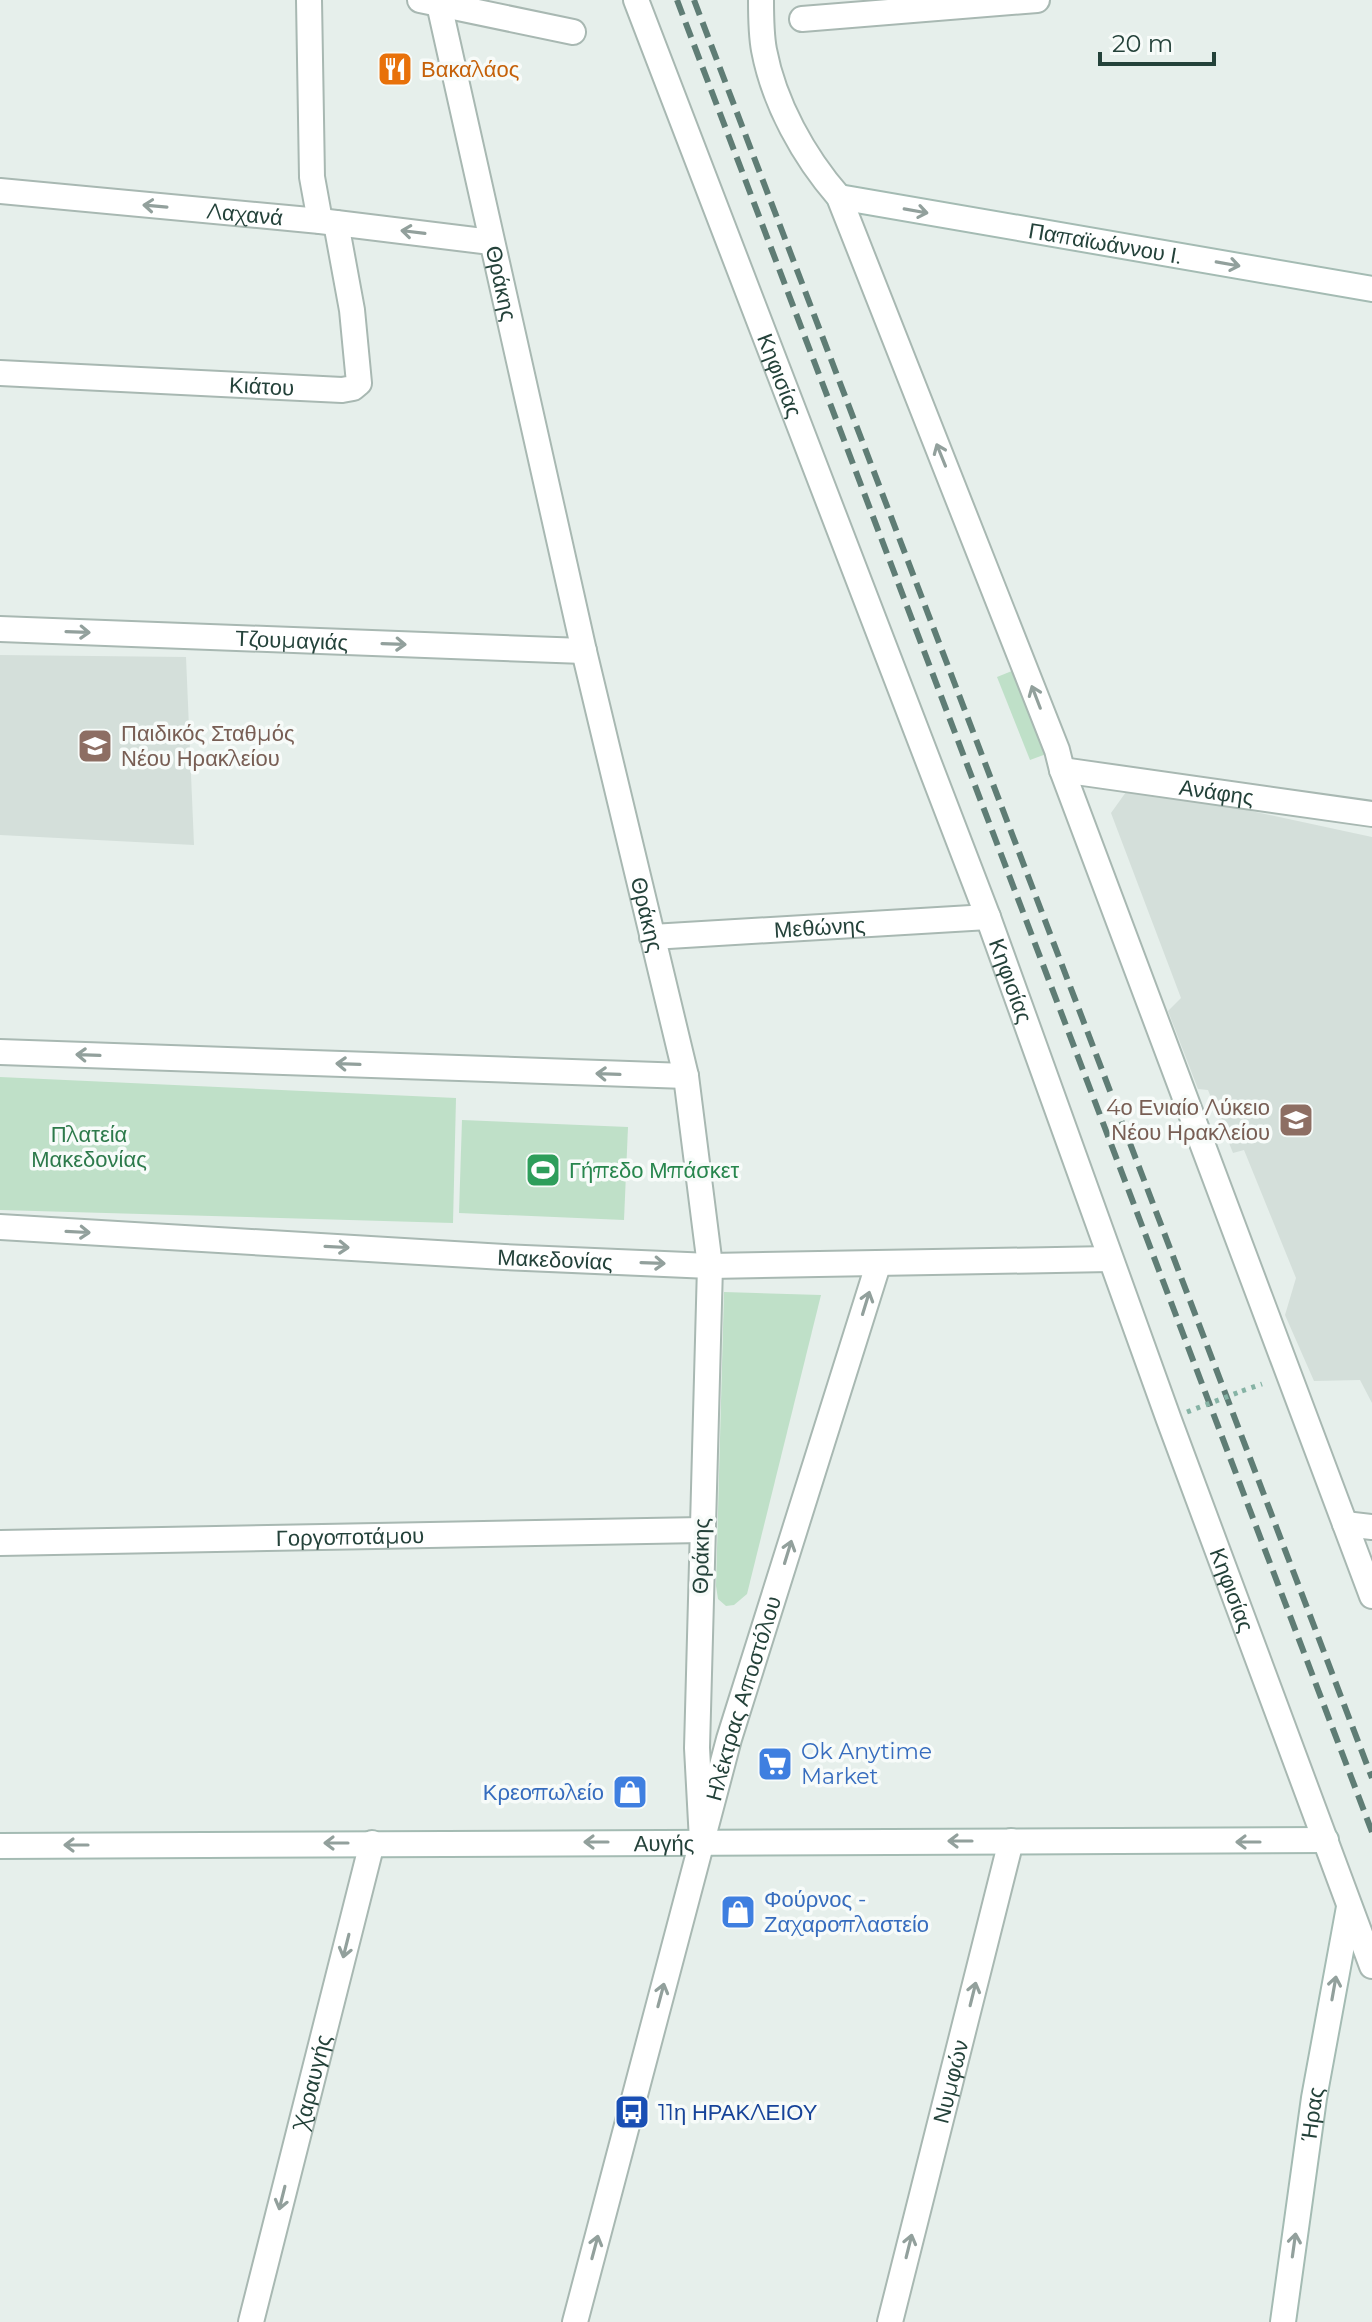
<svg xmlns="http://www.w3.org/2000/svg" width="1372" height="2322" viewBox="0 0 1372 2322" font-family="Montserrat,sans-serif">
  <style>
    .built { fill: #d4dfda }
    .green { fill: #bfe0c8 }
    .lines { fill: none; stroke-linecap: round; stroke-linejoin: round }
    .street-casing { stroke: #a8b8b2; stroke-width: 28 }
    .secondary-casing { stroke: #a4bbb3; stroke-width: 28 }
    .path { stroke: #86b3a5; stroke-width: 5; stroke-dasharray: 4 6; stroke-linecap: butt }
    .street { stroke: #fff; stroke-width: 24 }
    .secondary { stroke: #fff; stroke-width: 24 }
    .rail { stroke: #5f7d75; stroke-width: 6; stroke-dasharray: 16 8; stroke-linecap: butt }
    .path-bridge { stroke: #86b3a5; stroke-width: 5; stroke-dasharray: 4 6; stroke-linecap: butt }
    .oneway { stroke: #92a09c }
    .labels { text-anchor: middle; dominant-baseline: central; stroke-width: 7; stroke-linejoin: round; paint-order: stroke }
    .food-label { font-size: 22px; fill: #c56008; stroke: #f7fbf9; text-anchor: start }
    .street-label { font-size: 22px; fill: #24423a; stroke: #f7fbf9 }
    .education-label { font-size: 22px; fill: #785e54; stroke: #f7fbf9; text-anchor: start }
    .park-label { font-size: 22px; fill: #2d7a4b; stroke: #f7fbf9 }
    .leisure-label { font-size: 22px; fill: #27864d; stroke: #f7fbf9; text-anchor: start }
    .shop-label { font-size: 22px; fill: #366cbe; stroke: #f7fbf9; text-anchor: start }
    .transit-label { font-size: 22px; fill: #164399; stroke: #f7fbf9; text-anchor: start }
  </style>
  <rect width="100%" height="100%" fill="#e6efeb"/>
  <g class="built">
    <polygon points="0,655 186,657 194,845 0,835"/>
    <polygon points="1131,785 1372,837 1372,1403 1360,1380 1314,1381 1285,1315 1296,1278 1244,1150 1233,1153 1208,1090 1198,1089 1168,1011 1181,998 1111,813"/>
  </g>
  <g class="green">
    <polygon points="1024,666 1057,750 1030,760 997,677"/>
    <polygon points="0,1077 456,1098 453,1223 0,1210"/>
    <polygon points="462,1120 628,1127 624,1220 459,1213"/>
    <polygon points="724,1292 821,1295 747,1594 734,1605 726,1606 718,1599 716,1586"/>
  </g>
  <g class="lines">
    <defs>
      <g id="street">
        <polyline points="309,0 312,177 320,221"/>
        <polyline points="420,0 573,32"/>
        <path id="s1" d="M636,0l352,917 181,503 203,546"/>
        <path d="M761,0c0,16 0,34 3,50 10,53 40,107 75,147l218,553 5,20 310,826"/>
        <path id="s2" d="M439,4l145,647 102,425 24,190 -13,482 5,93"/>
        <polyline points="802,19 1037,0"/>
        <path id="s3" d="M0,191l320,30 171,21"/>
        <path id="s4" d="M0,373l342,17 11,-2 6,-5 -7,-73 -16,-87"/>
        <path id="s5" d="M0,629l584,22"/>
        <path id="s6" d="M1062,770l310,44"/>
        <path id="s7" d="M652,937l336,-20"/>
        <polyline points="0,1052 686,1076"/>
        <path id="s8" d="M0,1227l504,30 206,9 400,-7"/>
        <polyline points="1345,1524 1372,1527"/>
        <path id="s9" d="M0,1543l702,-13"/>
        <path id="s10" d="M251,2322l121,-479"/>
        <path id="s11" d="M575,2322l154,-583 149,-474"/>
        <path id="s12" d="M890,2322l121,-481"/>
      </g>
      <g id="secondary">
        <path id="s13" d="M839,197l533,92"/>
        <path id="s14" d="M0,1846l1326,-6"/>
        <path id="s15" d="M1283,2322l31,-224 35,-191"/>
      </g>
    </defs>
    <use href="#street" class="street-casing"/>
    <use href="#secondary" class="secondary-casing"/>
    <polyline class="path" points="1242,1391 1262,1384"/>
    <use href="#street" class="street"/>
    <use href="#secondary" class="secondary"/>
    <g class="rail">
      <polyline points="677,0 1372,1832"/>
      <polyline points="694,0 1372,1778"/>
    </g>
    <polyline class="path-bridge" points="1187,1412 1242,1391"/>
  </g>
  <defs><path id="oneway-shaft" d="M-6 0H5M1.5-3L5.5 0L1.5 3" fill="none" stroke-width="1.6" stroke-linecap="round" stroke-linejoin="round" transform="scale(2)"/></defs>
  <g class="oneway">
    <use href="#oneway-shaft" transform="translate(155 206) rotate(-175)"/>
    <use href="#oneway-shaft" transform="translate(916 211) rotate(10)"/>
    <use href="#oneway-shaft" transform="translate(413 232) rotate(-173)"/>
    <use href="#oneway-shaft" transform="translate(1228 264) rotate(10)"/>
    <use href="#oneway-shaft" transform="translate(941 455) rotate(-112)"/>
    <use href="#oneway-shaft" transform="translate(78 632) rotate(2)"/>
    <use href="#oneway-shaft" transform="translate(394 644) rotate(2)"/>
    <use href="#oneway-shaft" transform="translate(1036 697) rotate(-111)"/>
    <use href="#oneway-shaft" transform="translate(88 1055) rotate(-178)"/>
    <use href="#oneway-shaft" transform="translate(348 1064) rotate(-178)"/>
    <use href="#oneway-shaft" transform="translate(608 1074) rotate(-178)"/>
    <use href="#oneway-shaft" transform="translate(78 1232) rotate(3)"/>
    <use href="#oneway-shaft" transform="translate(337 1247) rotate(3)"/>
    <use href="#oneway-shaft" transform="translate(653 1263) rotate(2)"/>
    <use href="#oneway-shaft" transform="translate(866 1303) rotate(-73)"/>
    <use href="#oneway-shaft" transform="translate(788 1552) rotate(-73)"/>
    <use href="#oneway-shaft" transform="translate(960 1841) rotate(180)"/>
    <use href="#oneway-shaft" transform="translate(596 1842) rotate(180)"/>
    <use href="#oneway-shaft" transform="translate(1248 1842) rotate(180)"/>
    <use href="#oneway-shaft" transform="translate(336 1843) rotate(180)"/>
    <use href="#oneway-shaft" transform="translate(76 1845) rotate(180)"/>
    <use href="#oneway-shaft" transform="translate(346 1946) rotate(104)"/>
    <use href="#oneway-shaft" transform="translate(1334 1988) rotate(-80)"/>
    <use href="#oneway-shaft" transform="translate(973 1994) rotate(-76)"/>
    <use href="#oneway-shaft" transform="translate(661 1995) rotate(-75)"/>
    <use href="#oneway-shaft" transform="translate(282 2198) rotate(104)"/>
    <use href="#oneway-shaft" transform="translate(1294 2245) rotate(-82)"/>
    <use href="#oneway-shaft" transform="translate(909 2246) rotate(-76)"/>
    <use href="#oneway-shaft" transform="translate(595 2247) rotate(-75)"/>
  </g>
  <defs>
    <symbol id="restaurant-square" viewBox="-11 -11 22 22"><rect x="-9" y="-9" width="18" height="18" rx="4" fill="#e8710a" stroke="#f7fbf9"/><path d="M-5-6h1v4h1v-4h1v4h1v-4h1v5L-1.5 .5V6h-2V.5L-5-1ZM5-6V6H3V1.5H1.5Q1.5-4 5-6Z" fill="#fff"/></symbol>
    <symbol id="school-square" viewBox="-11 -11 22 22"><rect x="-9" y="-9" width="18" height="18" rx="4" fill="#8d6e63" stroke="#f7fbf9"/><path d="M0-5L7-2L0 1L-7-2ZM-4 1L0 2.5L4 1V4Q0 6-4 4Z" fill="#fff"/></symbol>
    <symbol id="stadium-square" viewBox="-11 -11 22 22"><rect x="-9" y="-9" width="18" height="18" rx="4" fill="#2e9e5b" stroke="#f7fbf9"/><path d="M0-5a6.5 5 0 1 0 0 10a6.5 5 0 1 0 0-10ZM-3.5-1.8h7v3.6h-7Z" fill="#fff"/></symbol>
    <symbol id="supermarket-square" viewBox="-11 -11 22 22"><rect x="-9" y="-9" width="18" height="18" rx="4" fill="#3f7fe0" stroke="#f7fbf9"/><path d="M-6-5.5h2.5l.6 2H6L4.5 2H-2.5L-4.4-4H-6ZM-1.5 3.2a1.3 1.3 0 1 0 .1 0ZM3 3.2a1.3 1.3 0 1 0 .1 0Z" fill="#fff"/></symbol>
    <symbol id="shop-square" viewBox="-11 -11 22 22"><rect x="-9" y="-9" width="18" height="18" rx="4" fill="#3f7fe0" stroke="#f7fbf9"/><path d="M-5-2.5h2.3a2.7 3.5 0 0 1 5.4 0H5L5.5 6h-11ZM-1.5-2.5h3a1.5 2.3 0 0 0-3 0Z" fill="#fff"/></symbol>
    <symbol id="bus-square" viewBox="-11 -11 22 22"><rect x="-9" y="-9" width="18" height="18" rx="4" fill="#1a4fb4" stroke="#f7fbf9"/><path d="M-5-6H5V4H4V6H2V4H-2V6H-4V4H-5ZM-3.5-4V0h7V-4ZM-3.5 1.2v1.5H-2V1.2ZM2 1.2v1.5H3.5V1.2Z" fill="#fff"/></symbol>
  </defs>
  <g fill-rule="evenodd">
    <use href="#restaurant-square" x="375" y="49" width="40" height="40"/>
    <use href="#school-square" x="75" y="726" width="40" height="40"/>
    <use href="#school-square" x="1276" y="1100" width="40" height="40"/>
    <use href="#stadium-square" x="523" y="1150" width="40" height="40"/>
    <use href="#supermarket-square" x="755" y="1744" width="40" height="40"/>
    <use href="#shop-square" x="610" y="1772" width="40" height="40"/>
    <use href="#shop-square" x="718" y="1892" width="40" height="40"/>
    <use href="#bus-square" x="612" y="2092" width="40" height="40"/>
  </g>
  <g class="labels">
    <g class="food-label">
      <text x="421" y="69">Βακαλάος</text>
    </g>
    <g class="street-label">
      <text stroke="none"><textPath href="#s3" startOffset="246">Λαχανά</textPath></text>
      <text stroke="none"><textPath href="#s13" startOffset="270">Παπαϊωάννου Ι.</textPath></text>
      <text stroke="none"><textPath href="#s2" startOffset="286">Θράκης</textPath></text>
      <text stroke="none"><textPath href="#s1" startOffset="402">Κηφισίας</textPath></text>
      <text stroke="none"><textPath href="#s4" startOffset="262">Κιάτου</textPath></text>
      <text stroke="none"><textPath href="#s5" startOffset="292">Τζουμαγιάς</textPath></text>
      <text stroke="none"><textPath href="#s6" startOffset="156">Ανάφης</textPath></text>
      <text stroke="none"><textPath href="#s2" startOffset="934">Θράκης</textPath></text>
      <text stroke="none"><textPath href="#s7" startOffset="168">Μεθώνης</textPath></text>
      <text stroke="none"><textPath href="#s1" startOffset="1050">Κηφισίας</textPath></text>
      <text stroke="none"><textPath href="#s8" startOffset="556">Μακεδονίας</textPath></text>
      <text stroke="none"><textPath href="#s9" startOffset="350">Γοργοποτάμου</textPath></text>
      <text transform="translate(701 1556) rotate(-89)">Θράκης</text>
      <text stroke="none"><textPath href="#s1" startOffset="1698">Κηφισίας</textPath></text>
      <text stroke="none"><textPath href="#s11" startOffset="646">Ηλέκτρας Αποστόλου</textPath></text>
      <text stroke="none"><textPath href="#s14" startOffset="664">Αυγής</textPath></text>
      <text stroke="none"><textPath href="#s12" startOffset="248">Νυμφών</textPath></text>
      <text stroke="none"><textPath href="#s10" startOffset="248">Χαραυγής</textPath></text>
      <text stroke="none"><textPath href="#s15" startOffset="210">Ήρας</textPath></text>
    </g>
    <g class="education-label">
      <text x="121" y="733">Παιδικός Σταθμός<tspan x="121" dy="25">Νέου Ηρακλείου</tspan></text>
      <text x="1270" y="1107" text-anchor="end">4ο Ενιαίο Λύκειο<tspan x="1270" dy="25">Νέου Ηρακλείου</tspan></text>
    </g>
    <g class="park-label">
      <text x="89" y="1134">Πλατεία<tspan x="89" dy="25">Μακεδονίας</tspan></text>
    </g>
    <g class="leisure-label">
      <text x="569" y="1170">Γήπεδο Μπάσκετ</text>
    </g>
    <g class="shop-label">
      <text x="801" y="1751">Ok Anytime<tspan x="801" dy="25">Market</tspan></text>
      <text x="604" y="1792" text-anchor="end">Κρεοπωλείο</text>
      <text x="764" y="1899">Φούρνος -<tspan x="764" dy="25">Ζαχαροπλαστείο</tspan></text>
    </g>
    <g class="transit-label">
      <text x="658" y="2112">11η ΗΡΑΚΛΕΙΟΥ</text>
    </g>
  </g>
  <path d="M1100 52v12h114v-12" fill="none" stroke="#24423a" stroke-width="4"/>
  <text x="1112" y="52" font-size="24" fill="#24423a" stroke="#f7fbf9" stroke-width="6" paint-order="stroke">20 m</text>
</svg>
